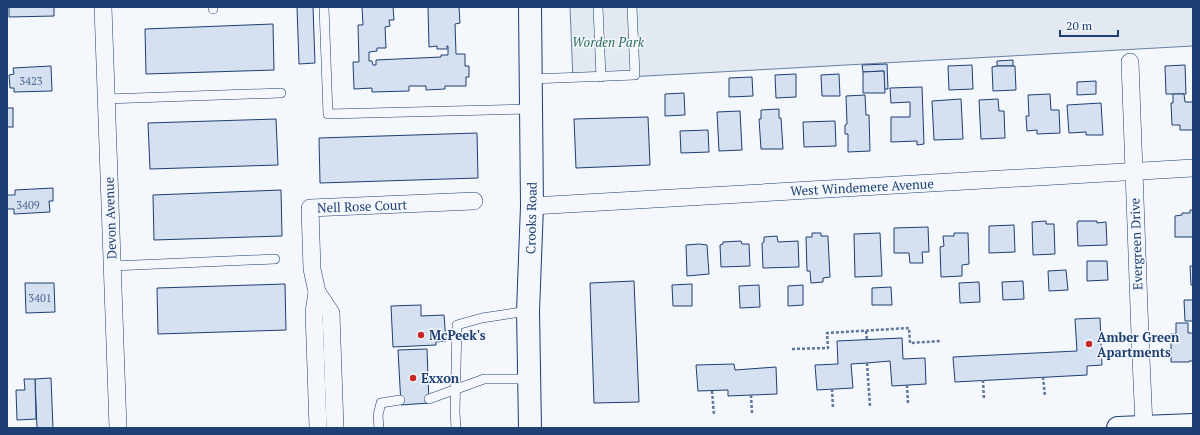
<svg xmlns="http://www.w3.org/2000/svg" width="1200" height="435" viewBox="0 0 1200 435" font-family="'PT Serif',serif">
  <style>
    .green { fill: #e3e9f0; stroke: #687fa3 }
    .building { fill: #d5e0f0; stroke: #1d3f73 }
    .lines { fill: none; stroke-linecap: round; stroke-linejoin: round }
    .service-casing { stroke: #1d3f73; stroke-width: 10 }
    .minor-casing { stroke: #1d3f73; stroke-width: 18 }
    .secondary-casing { stroke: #1d3f73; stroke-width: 24 }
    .path { stroke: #5e769c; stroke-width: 2.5; stroke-dasharray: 3 2; stroke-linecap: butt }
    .service { stroke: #f4f7fb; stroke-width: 9 }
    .minor { stroke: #f4f7fb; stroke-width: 17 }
    .secondary { stroke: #f4f7fb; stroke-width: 22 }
    .poi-dot { fill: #c62828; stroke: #f4f7fb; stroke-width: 1.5 }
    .labels { text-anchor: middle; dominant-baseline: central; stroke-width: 3; stroke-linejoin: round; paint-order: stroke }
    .number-label { font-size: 11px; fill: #4b6792 }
    .park-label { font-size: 13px; font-style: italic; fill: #2c6c60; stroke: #f4f7fb }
    .street-label { font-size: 13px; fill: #1d3f73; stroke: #f4f7fb }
    .poi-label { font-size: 13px; font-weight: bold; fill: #1d3f73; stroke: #f4f7fb; text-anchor: start }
  </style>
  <rect width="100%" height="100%" fill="#f4f7fb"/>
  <polygon class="green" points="570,7 1193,7 1193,46 573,80"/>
  <g class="building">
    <polygon points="9,7 54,7 54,16 9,17"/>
    <polygon points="297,7 313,7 315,63 299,64"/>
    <polygon points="362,7 393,7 394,20 389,20 390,26 385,27 386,48 377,48 377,51 369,52 369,61 372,61 373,65 376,65 376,60 441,57 441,55 448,55 448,46 447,46 447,49 437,49 437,46 429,47 428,7 459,7 460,23 455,24 456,54 465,54 465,66 469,66 469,77 466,77 466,86 445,86 445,89 426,90 426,86 409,86 409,91 372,92 372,88 354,89 353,62 359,62 358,25 363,25"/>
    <polygon points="273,24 274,70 146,74 145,29"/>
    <polygon points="1013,60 1013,66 997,66 997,61"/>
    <polygon points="887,64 888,89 884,89 884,71 863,72 862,65"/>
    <polygon points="972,65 973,89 949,90 948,66"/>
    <polygon points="1185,65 1186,94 1166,94 1165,66"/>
    <polygon points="51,66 52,91 14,92 14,88 10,88 9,75 14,74 13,68"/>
    <polygon points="997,66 1015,66 1016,90 993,91 992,67"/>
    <polygon points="884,71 885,93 863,93 863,72"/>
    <polygon points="796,74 796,97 776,98 775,75"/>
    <polygon points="839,74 840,96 822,96 821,75"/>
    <polygon points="752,77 753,96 729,97 729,78"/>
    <polygon points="1096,81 1096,94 1077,95 1077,82"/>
    <polygon points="922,87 924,144 917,145 917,141 891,142 891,117 910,117 910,102 891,103 890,88"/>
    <polygon points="684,93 685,115 665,116 665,94"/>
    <polygon points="1050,94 1051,110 1059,110 1060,133 1037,134 1037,130 1027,131 1026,116 1029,116 1028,95"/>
    <polygon points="1173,94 1184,94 1185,102 1193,102 1193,130 1180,130 1180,125 1172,125 1171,103 1173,103"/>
    <polygon points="865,95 866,115 869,115 870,151 848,152 848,134 845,134 845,125 847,124 846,96"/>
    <polygon points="961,99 963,139 934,140 932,101"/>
    <polygon points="998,99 999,111 1004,111 1005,138 981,139 979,100"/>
    <polygon points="1101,103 1103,135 1086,135 1086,132 1069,133 1067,105"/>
    <rect x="7" y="108" width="6" height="19"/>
    <polygon points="779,109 779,118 781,118 783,149 761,149 759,119 761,119 761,110"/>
    <polygon points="740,111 742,150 719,151 717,112"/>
    <polygon points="648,117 650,165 576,168 574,119"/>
    <polygon points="276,119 278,165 150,169 148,123"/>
    <polygon points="835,121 836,146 804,147 803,122"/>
    <polygon points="708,130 709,152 681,153 680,131"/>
    <polygon points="477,133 478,178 320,183 319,138"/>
    <polygon points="53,188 53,201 49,201 50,212 14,214 14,209 7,209 7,195 15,195 15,190"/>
    <polygon points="281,190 282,236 154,240 153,195"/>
    <polygon points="1190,210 1193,210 1193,237 1175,237 1175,216 1182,215 1182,213 1190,213"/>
    <polygon points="1046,221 1046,224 1054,224 1055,254 1033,255 1032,222"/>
    <polygon points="1078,221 1097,221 1097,223 1106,222 1107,245 1078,246 1077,223 1078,223"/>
    <polygon points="1014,225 1015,252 989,253 989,226"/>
    <polygon points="928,227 929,252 922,252 923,263 910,263 909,253 894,253 894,228"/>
    <polygon points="812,233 821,233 821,236 828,236 828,238 830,277 823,278 823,282 811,283 810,271 807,271 806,237 812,237"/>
    <polygon points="880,233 882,276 855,277 854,234"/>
    <polygon points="954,233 968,233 969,264 962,265 962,276 941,277 940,247 944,246 943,236 954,236"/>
    <polygon points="777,236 778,242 798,241 799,267 763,268 762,243 764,242 764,237"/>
    <polygon points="741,241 742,244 749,244 750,266 721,267 720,245 723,244 723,242"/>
    <polygon points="699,244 707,245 709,274 687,276 686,245"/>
    <polygon points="1087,261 1107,261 1108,280 1087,281"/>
    <polygon points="1190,266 1193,266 1193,285 1191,285"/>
    <polygon points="1066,270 1068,290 1049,291 1048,271"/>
    <polygon points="634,281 639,402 594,403 590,283"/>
    <polygon points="1023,281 1024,299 1003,300 1002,282"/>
    <polygon points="979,282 980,302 960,303 959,283"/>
    <polygon points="25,283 54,283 55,312 26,313"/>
    <polygon points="285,284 286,330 158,334 157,288"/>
    <polygon points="692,284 692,306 673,306 672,285"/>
    <polygon points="759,285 760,307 740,308 739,286"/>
    <polygon points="803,285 803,305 788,306 788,286"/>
    <polygon points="891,287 892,305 872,305 872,288"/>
    <polygon points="1184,300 1193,300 1193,321 1185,321"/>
    <polygon points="421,305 421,316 444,315 446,341 436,342 436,345 393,347 391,306"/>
    <polygon points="1100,318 1102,365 1087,366 1087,375 955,382 953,357 1077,351 1075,319"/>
    <polygon points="1176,323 1188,323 1188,333 1193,333 1193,361 1189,361 1189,362 1171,362 1171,334 1176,334"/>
    <polygon points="902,338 903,359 925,358 926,384 892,386 890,361 867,363 851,364 853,388 817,390 815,365 838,364 837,341"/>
    <polygon points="427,349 429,403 401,405 398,350"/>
    <polygon points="734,364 735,370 776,367 777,394 728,396 728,390 698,391 696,365"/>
    <polygon points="51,378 53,428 37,428 35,379"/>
    <polygon points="24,379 35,379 36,419 17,420 16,390 25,390"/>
  </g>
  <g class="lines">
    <defs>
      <g id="service">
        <polyline points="213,7 213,9"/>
        <polyline points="324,7 328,114 532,109"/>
        <polyline points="598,7 601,77"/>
        <polyline points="531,79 635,75 632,7"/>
        <polyline points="106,99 281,93"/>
        <polyline points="112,266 275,259"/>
        <polyline points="429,399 484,379 528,379"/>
        <polyline points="379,428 378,415 381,403 400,400"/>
        <polyline points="456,428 455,412 457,325 482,318 528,311"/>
      </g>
      <g id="minor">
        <polyline points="103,7 118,428"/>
        <polyline points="1130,62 1140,335 1144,426"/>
        <polyline points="532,206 1193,168"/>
        <polyline points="317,292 331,313 335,428"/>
        <polyline points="318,428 314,312 317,292 312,269 310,208 474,201"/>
      </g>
      <g id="secondary">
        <polyline points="530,7 532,206 528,311 530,428"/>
        <polyline points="1118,428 1193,425"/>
      </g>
    </defs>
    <use href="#service" class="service-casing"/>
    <use href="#minor" class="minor-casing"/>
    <use href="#secondary" class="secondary-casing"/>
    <g class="path">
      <polyline points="866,331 867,340"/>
      <polyline points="1101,336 1120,336"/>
      <polyline points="792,349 828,348 827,333 909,328 910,343 941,341"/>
      <polyline points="867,363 870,406"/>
      <polyline points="1043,377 1045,396"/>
      <polyline points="983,380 984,400"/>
      <polyline points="907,385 908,404"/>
      <polyline points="832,389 833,409"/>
      <polyline points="712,391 714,415"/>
      <polyline points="751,395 752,413"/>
    </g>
    <use href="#service" class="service"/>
    <use href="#minor" class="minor"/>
    <use href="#secondary" class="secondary"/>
  </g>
  <g class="poi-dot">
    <circle cx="421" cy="335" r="4"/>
    <circle cx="1089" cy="344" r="4"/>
    <circle cx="413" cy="378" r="4"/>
  </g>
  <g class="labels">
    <g class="number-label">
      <text x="31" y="81">3423</text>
      <text x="28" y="205">3409</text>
      <text x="40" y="298">3401</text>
    </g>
    <g class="park-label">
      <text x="608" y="42">Worden Park</text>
    </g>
    <g class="street-label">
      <text transform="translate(862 187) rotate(-3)">West Windemere Avenue</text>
      <text transform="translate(362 206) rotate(-2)">Nell Rose Court</text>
      <text transform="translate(110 218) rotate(-92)">Devon Avenue</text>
      <text transform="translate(531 218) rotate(-89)">Crooks Road</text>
      <text transform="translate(1136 244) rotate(-92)">Evergreen Drive</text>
    </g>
    <g class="poi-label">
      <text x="429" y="335">McPeek's</text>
      <text x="1097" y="337">Amber Green<tspan x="1097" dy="15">Apartments</tspan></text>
      <text x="421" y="378">Exxon</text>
    </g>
  </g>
  <rect width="1200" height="435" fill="none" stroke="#1d3f73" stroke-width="16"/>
  <path d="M1060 30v6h58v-6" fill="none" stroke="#1d3f73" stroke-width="2"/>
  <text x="1066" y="30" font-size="12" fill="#1d3f73" stroke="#f4f7fb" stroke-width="3" paint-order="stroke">20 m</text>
</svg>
